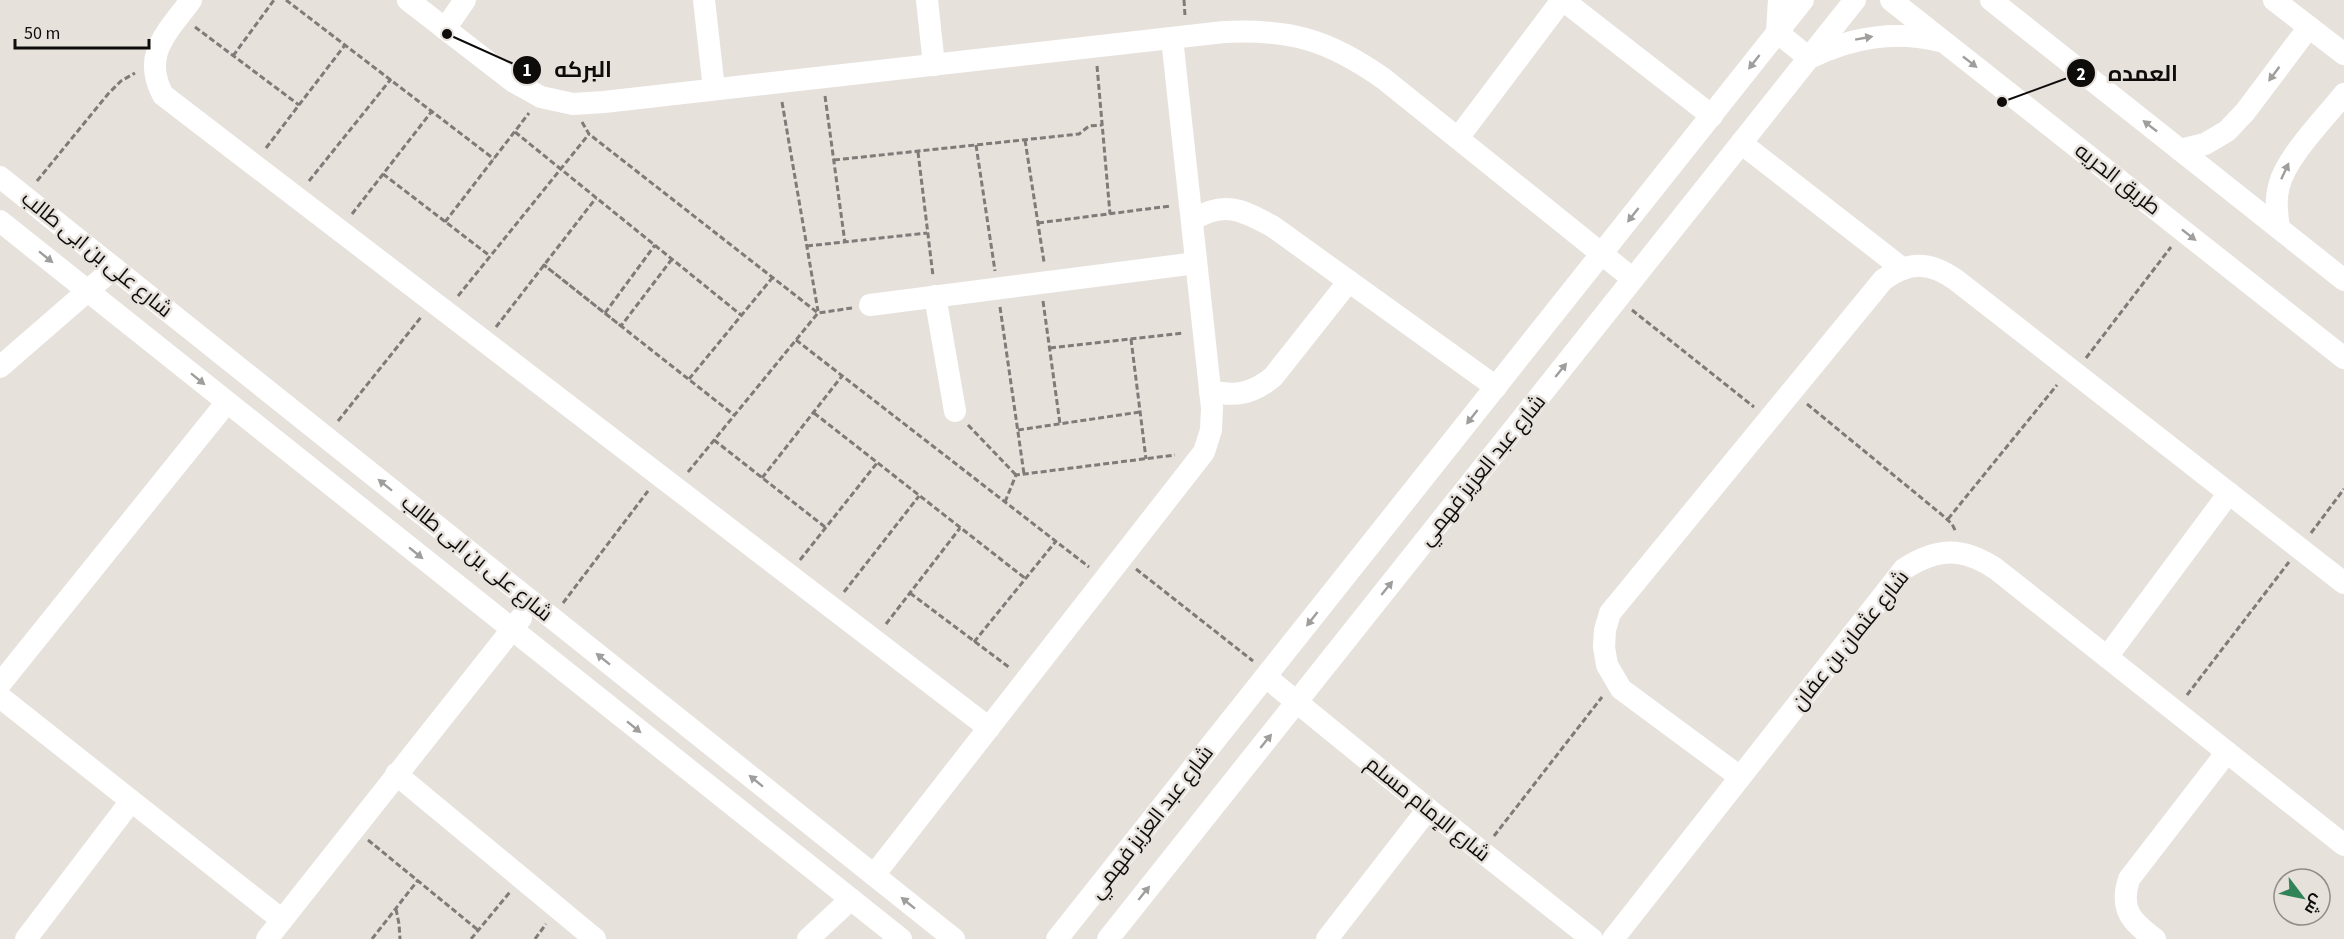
<svg xmlns="http://www.w3.org/2000/svg" width="2344" height="939" viewBox="0 0 2344 939" font-family="'Source Sans 3',Cairo,sans-serif">
  <style>
    .lines { fill: none; stroke-linecap: round; stroke-linejoin: round }
    .path { stroke: #7f7b78; stroke-width: 3; stroke-dasharray: 6 3; stroke-linecap: butt }
    .minor { stroke: #fff; stroke-width: 22 }
    .oneway { fill: #9f9e9d }
    .labels { text-anchor: middle; dominant-baseline: central; stroke-width: 5; stroke-linejoin: round; paint-order: stroke }
    .street-label { font-size: 21px; fill: #0e0c0b; stroke: #e7e1dc }
    .leader { fill: none; stroke: #0e0c0b; stroke-width: 2 }
    .callout-dot { fill: #0e0c0b; stroke: #e7e1dc; stroke-width: 2 }
    .mark-label { font-size: 18px; text-anchor: middle; font-weight: bold; fill: #fff }
    .callout-label { font-size: 22px; text-anchor: middle; font-weight: bold; fill: #0e0c0b; stroke: #e7e1dc; stroke-width: 5; stroke-linejoin: round; paint-order: stroke }
  </style>
  <rect width="100%" height="100%" fill="#e7e1dc"/>
  <g class="lines">
    <g class="path">
      <polyline points="286,0 494,159"/>
      <polyline points="1184,0 1185,16"/>
      <polyline points="195,27 299,105"/>
      <polyline points="233,56 274,0"/>
      <polyline points="1097,66 1110,214"/>
      <polyline points="825,96 845,243"/>
      <polyline points="782,102 818,311"/>
      <polyline points="582,122 589,134 818,313"/>
      <polyline points="515,132 741,315"/>
      <polyline points="1025,140 1044,262"/>
      <polyline points="976,145 995,271"/>
      <polyline points="266,148 345,45"/>
      <polyline points="918,152 933,276"/>
      <polyline points="834,160 1079,134 1089,126 1102,125"/>
      <polyline points="383,174 490,256"/>
      <polyline points="37,181 108,94 121,81 135,73"/>
      <polyline points="309,181 391,79"/>
      <polyline points="352,214 432,111"/>
      <polyline points="445,222 529,113"/>
      <polyline points="1038,223 1170,206"/>
      <polyline points="807,246 927,233"/>
      <polyline points="672,259 621,326 544,265 621,326 734,415"/>
      <polyline points="458,296 589,134"/>
      <polyline points="1043,301 1060,424"/>
      <polyline points="1000,307 1024,474"/>
      <polyline points="1632,310 1754,407"/>
      <polyline points="605,313 655,245"/>
      <polyline points="496,327 596,198"/>
      <polyline points="1131,339 1146,459"/>
      <polyline points="796,340 1089,567"/>
      <polyline points="1050,348 1184,333"/>
      <polyline points="2086,358 2171,247"/>
      <polyline points="689,379 773,277"/>
      <polyline points="1807,404 1941,514 1952,524 1956,532"/>
      <polyline points="814,413 1026,579"/>
      <polyline points="338,421 422,316"/>
      <polyline points="968,425 1016,475"/>
      <polyline points="1018,430 1140,412"/>
      <polyline points="714,440 825,527"/>
      <polyline points="688,472 818,313 852,308"/>
      <polyline points="762,478 842,376"/>
      <polyline points="1005,502 1016,475 1175,455"/>
      <polyline points="1948,519 2057,385"/>
      <polyline points="2311,533 2344,489"/>
      <polyline points="800,560 877,463"/>
      <polyline points="1136,569 1253,661"/>
      <polyline points="844,592 919,496"/>
      <polyline points="910,593 1010,668"/>
      <polyline points="563,603 648,491"/>
      <polyline points="886,624 960,528"/>
      <polyline points="974,642 1056,541"/>
      <polyline points="2187,695 2289,562"/>
      <polyline points="1494,836 1602,697"/>
      <polyline points="368,840 478,930"/>
      <polyline points="396,909 399,924 400,939"/>
      <polyline points="372,939 418,880"/>
      <polyline points="471,939 510,892"/>
      <polyline points="535,939 546,924"/>
    </g>
    <g class="minor">
      <path d="M191,0c-23,32 -50,54 -28,95l826,633"/>
      <path d="M408,0l106,82 27,15 32,7 31,-2 620,-70c67,-3 105,8 160,47l249,200"/>
      <polyline points="704,0 714,89"/>
      <polyline points="927,0 934,65"/>
      <polyline points="1563,0 1712,116"/>
      <path d="M1779,0l-2,32 32,26c43,-21 85,-28 131,-17"/>
      <polyline points="1891,0 2344,358"/>
      <polyline points="1991,0 2344,280"/>
      <polyline points="2274,0 2344,54"/>
      <polyline points="445,29 465,0"/>
      <polyline points="1458,138 1562,0"/>
      <polyline points="1741,143 1903,269"/>
      <polyline points="2180,150 2205,144 2227,131 2245,112 2309,27"/>
      <polyline points="0,177 954,939"/>
      <path d="M1192,220c32,-19 49,-11 80,6l224,161"/>
      <polyline points="0,221 901,939"/>
      <path d="M2279,228c-2,-14 -4,-28 0,-42 7,-29 46,-68 65,-92"/>
      <polyline points="935,296 955,411"/>
      <polyline points="870,305 1196,263"/>
      <polyline points="0,367 114,268"/>
      <path d="M1210,391c25,6 42,3 63,-14l76,-96"/>
      <polyline points="2107,657 2229,493"/>
      <polyline points="1266,677 1428,809 1592,939"/>
      <polyline points="0,684 227,402"/>
      <polyline points="0,697 282,920"/>
      <polyline points="396,774 595,939"/>
      <path d="M1740,777l-119,-88 -14,-24 -3,-18 1,-17 5,-17 273,-333c26,-19 46,-19 73,0l388,303"/>
      <polyline points="874,875 1204,452 1211,430 1212,408 1172,38"/>
      <polyline points="26,939 131,801"/>
      <polyline points="267,939 521,618"/>
      <polyline points="808,939 851,899"/>
      <polyline points="1057,939 1803,0"/>
      <polyline points="1108,939 1855,0"/>
      <polyline points="1327,939 1428,809"/>
      <path d="M1613,939l291,-370c34,-22 59,-22 92,0l348,276"/>
      <path d="M2155,939c-23,-17 -36,-29 -26,-60l98,-127"/>
    </g>
  </g>
  <defs><path id="oneway-solid" d="M-6-.8H1V-3.2L6.5 0L1 3.2V.8H-6Z" transform="scale(1.5)"/></defs>
  <g class="oneway">
    <use href="#oneway-solid" transform="translate(1864 38) rotate(-10)"/>
    <use href="#oneway-solid" transform="translate(1754 62) rotate(128)"/>
    <use href="#oneway-solid" transform="translate(1970 62) rotate(38)"/>
    <use href="#oneway-solid" transform="translate(2274 74) rotate(127)"/>
    <use href="#oneway-solid" transform="translate(2150 126) rotate(-142)"/>
    <use href="#oneway-solid" transform="translate(2285 171) rotate(-65)"/>
    <use href="#oneway-solid" transform="translate(1633 215) rotate(128)"/>
    <use href="#oneway-solid" transform="translate(2189 235) rotate(38)"/>
    <use href="#oneway-solid" transform="translate(46 257) rotate(39)"/>
    <use href="#oneway-solid" transform="translate(1561 370) rotate(-51)"/>
    <use href="#oneway-solid" transform="translate(198 379) rotate(39)"/>
    <use href="#oneway-solid" transform="translate(1472 417) rotate(128)"/>
    <use href="#oneway-solid" transform="translate(385 485) rotate(-141)"/>
    <use href="#oneway-solid" transform="translate(416 553) rotate(39)"/>
    <use href="#oneway-solid" transform="translate(1387 588) rotate(-51)"/>
    <use href="#oneway-solid" transform="translate(1312 619) rotate(128)"/>
    <use href="#oneway-solid" transform="translate(603 659) rotate(-141)"/>
    <use href="#oneway-solid" transform="translate(634 727) rotate(39)"/>
    <use href="#oneway-solid" transform="translate(1266 741) rotate(-51)"/>
    <use href="#oneway-solid" transform="translate(756 781) rotate(-141)"/>
    <use href="#oneway-solid" transform="translate(1144 893) rotate(-51)"/>
    <use href="#oneway-solid" transform="translate(908 903) rotate(-141)"/>
  </g>
  <g class="labels">
    <g class="street-label">
      <text transform="translate(2118 179) rotate(38)">طريق الحريه</text>
      <text transform="translate(97 254) rotate(39)">شارع على بن ابى طالب</text>
      <text transform="translate(1482 470) rotate(-51)">شارع عبد العزيز فهمي</text>
      <text transform="translate(477 558) rotate(39)">شارع على بن ابى طالب</text>
      <text transform="translate(1850 640) rotate(-51)">شارع عثمان بن عفان</text>
      <text transform="translate(1428 809) rotate(39)">شارع الإمام مسلم</text>
      <text transform="translate(1151 822) rotate(-52)">شارع عبد العزيز فهمي</text>
    </g>
  </g>
  <path class="leader" d="M447 34L527 70M2002 102L2081 73"/>
  <g class="callout-dot">
    <circle cx="447" cy="34" r="6"/>
    <circle cx="2002" cy="102" r="6"/>
    <circle cx="527" cy="70" r="15"/>
    <circle cx="2081" cy="73" r="15"/>
  </g>
  <g class="mark-label">
    <text x="527" y="76">1</text>
    <text x="2081" y="80">2</text>
  </g>
  <g class="callout-label">
    <text x="583" y="77">البركه</text>
    <text x="2143" y="81">العمده</text>
  </g>
  <g transform="translate(2302 897) rotate(122)"><circle r="28" fill="#e7e1dc" stroke="#908c88" stroke-width="1.5"/>
  <path d="M0-4.5L10 22L0 15L-10 22Z" fill="#308457"/>
  <text y="-9" font-size="16" font-weight="bold" text-anchor="middle" fill="#0e0c0b">ش</text>
  </g>
  <path d="M15 39v9h134v-9" fill="none" stroke="#0e0c0b" stroke-width="3"/>
  <text x="24" y="39" font-size="18" fill="#0e0c0b" stroke="#e7e1dc" stroke-width="4.5" paint-order="stroke">50 m</text>
</svg>
